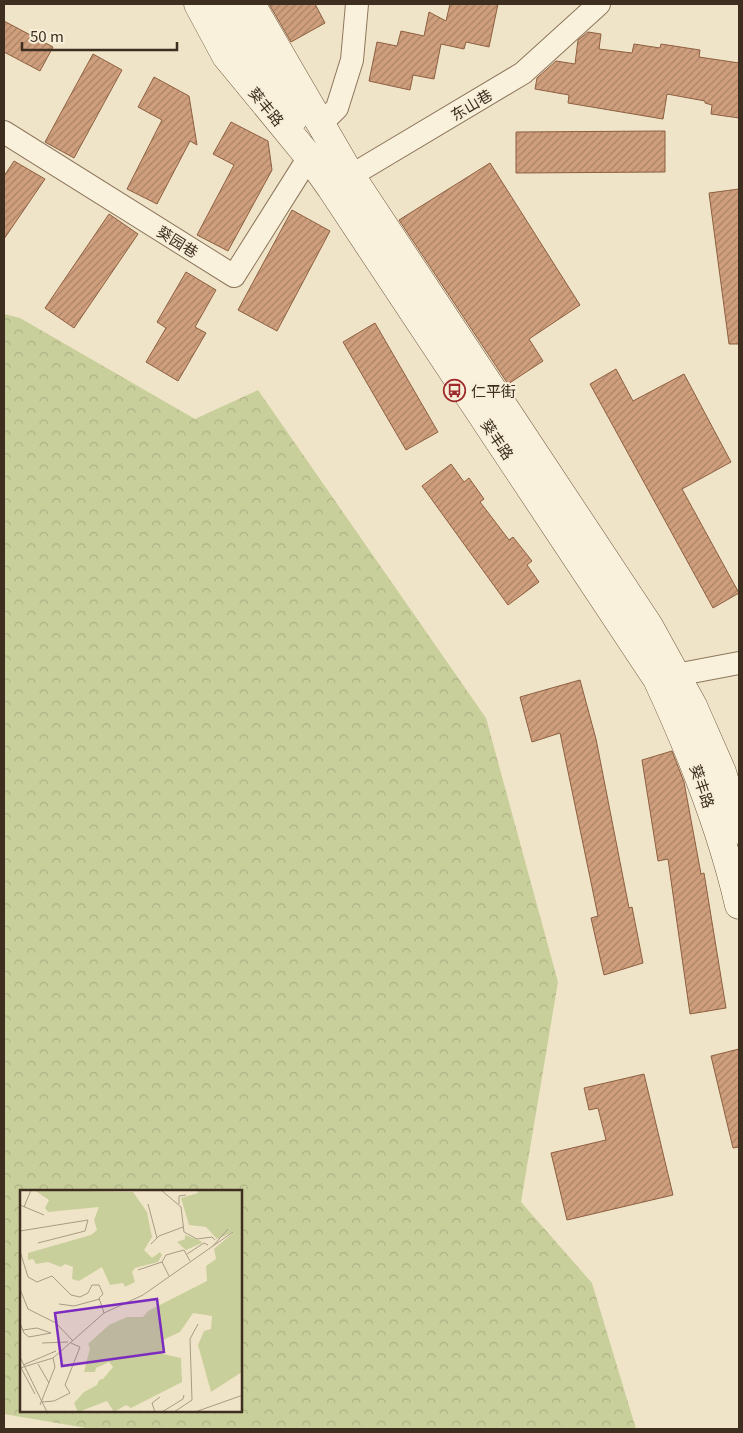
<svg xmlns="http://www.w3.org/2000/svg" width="743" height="1433" viewBox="0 0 743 1433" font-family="Georgia,'Noto Sans SC',serif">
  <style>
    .forest { fill: url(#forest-crowns); fill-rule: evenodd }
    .building { fill: url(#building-hatch); stroke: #8d5f41 }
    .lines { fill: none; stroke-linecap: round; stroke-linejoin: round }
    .street-casing { stroke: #8d765c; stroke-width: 24 }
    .secondary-casing { stroke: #6f573f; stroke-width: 29 }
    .street { stroke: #faf1dc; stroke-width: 22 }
    .secondary { stroke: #faf1dc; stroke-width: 28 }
    .labels { text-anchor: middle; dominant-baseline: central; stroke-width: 4; stroke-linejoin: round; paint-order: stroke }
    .street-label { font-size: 15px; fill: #3d2e20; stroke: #f7eed8 }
    .poi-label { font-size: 15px; fill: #3d2e20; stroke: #f7eed8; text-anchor: start }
    .inset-road { fill: none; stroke: #a89b85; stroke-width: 1 }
    .view { fill: #7b2cbf; fill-opacity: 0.15; stroke: #7b2cbf; stroke-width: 2.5 }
    .inset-edge { fill: none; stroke: #3d2e20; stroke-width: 2.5 }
  </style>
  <defs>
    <pattern id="forest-crowns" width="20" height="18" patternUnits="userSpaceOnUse" patternTransform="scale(1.25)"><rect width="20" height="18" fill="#c9cf9b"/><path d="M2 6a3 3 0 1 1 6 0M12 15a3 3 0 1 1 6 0" fill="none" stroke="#aeb285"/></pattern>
    <pattern id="building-hatch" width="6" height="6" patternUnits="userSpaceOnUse" patternTransform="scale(1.25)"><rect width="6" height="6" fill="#cf9f7d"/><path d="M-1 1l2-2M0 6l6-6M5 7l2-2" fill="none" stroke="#a98266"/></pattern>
  </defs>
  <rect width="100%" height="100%" fill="#f0e4c8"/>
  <path class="forest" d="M4,314l16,4 175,101 63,-29 228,328 72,264 -37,220 71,81 44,146h-544l-88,-15zM21,1192h220v220h-220z"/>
  <g class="building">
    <polygon points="269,4 315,4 325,23 291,42"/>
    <polygon points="450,4 498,4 489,47 466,42 464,49 441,44 434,79 413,75 410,90 369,81 377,42 397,46 401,31 424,36 429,12 446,21"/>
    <polygon points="4,21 53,47 40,71 4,52"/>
    <polygon points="588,32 601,34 599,49 632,53 634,44 660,48 661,44 700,50 699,57 739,63 739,118 711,114 712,105 705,103 705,101 667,94 663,119 568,103 569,95 535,89 537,78 556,61 575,64 578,40"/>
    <polygon points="93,54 122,70 74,158 45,142"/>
    <polygon points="154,77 189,96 197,145 190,141 157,204 127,189 162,120 138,107"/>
    <polygon points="231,122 268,141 272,170 228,251 197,235 234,165 213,154"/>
    <polygon points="665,131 665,172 516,173 516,132"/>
    <polygon points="14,161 45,179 4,239 4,176"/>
    <polygon points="490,163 580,305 529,339 543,361 508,384 399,220"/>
    <polygon points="739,189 739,344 729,344 709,193"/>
    <polygon points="292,210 330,231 277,331 238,310"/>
    <polygon points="109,214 138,234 74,328 45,308"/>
    <polygon points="186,272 216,290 195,327 206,333 178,381 146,362 166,328 157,322"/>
    <polygon points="375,323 438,432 406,450 343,342"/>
    <polygon points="616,369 633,401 684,374 731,462 682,489 739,593 713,608 590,384"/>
    <polygon points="451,464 464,482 469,478 484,499 480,502 509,540 513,537 532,561 527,565 539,582 508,605 422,486"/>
    <polygon points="580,680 596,739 629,908 632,907 643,963 604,975 591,918 598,916 560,733 532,742 520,697"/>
    <polygon points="672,751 684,782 701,874 704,873 726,1008 690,1014 668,859 658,861 642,760"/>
    <polygon points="739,1049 739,1147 733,1148 711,1056"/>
    <polygon points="644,1074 673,1195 567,1220 551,1153 606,1140 598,1108 589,1110 584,1088"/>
  </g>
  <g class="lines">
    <defs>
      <g id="street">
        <polyline points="320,125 337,108 352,60 357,4"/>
        <polyline points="4,132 234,276 309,157"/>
        <polyline points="337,184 523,73 599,4"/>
        <polyline points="660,678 739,663"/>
      </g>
      <g id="secondary">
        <path d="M198,4l28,52 83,101 22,31 326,491c34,73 64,148 82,226"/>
        <polyline points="224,4 294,118"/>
        <polyline points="251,4 351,176 649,626 693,706 722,772 739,830"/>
      </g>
    </defs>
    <use href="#street" class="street-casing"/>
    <use href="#secondary" class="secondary-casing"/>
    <use href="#street" class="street"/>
    <use href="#secondary" class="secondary"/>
  </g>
  <defs>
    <symbol id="bus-ring" viewBox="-11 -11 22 22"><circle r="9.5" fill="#f7eed8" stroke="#9e2a2b" stroke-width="1.5"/><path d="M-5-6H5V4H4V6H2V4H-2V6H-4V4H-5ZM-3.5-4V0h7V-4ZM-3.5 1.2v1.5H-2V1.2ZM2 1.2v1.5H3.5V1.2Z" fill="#9e2a2b"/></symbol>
  </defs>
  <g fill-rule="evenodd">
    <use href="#bus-ring" x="442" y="378" width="25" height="25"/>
  </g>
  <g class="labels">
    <g class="street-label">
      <text transform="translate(471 104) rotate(-31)">东山巷</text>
      <text transform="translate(267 106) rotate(50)">葵丰路</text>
      <text transform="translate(178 241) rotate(32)">葵园巷</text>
      <text transform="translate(498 439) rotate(56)">葵丰路</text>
      <text transform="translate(703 786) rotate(71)">葵丰路</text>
    </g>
    <g class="poi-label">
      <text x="471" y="390">仁平街</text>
    </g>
  </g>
  <g transform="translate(20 1190)">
    <rect width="222" height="222" fill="#f0e4c8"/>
    <path d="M14,0l99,2 14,20 5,25 -8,13 8,8 8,-6 2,3 -4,7 -23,6 -3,4 3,10 -10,5 -2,-4 -13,2 -8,-18 -23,14 -7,-2 1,-12 -8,-3 -4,3 -13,-5 -12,2 -3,-5 -5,1v-7l63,-18 6,-5 -3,-10 5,-13 -51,5 -3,-4 4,-8zM177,0h45v182l-31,20 -13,-47 6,-14 7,-2 1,-13 -19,-3 -13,19 -17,8v14l18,4 1,24 -51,26 -5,-3 -12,7 -7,-11 -29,11 -4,-9 10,-11 13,-7 2,-5 4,-1 10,-12 -4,-5 -13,6 -1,4h-11l6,-24 -2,-4 21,-19 18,-8h16l5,-6 59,-30 -1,-15 10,-7 -2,-10 20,-17 -17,7 -11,-12 -17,-2 -8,-27 17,-5zM165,45l16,6 1,2 -16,7 -9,-8 8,-3z" fill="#c9cf9b"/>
    <path class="inset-road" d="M141,0l20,17 3,25 13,7 15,-2 3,3M128,14l9,34M159,14v-8l7,-1M0,15l24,10M4,17l7,-17M0,41l68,-11 -3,11 -47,12M131,54l8,-8 24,-9M192,57l16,-18M0,61l8,26 9,5 15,-6 19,19 9,2 8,-4 4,-8h7l4,9 -4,4 5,15M167,64l17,-11 4,2M118,80l24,-8M149,86l-7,-14 4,-7 18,-5 6,11M0,99l8,20 28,14 17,18M39,114l15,2 26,-7M0,133l4,10 5,4 22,-4 -14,-5 -14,2M22,153l26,-1M0,167l27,55M18,174l11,19M3,175l33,-14M0,176l15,28M0,178l33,-10 51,-45 39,-18 90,-63M22,212l12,-1 16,-8 -5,-8 15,-38 -9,-4M20,215l15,-38 -2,-9M135,222l-3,-9 8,-6M142,222l21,-13 1,-4M154,222l18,-12 -2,-61 8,-15M175,222l48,-17"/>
    <path class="view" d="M137,109l7,53 -102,14 -7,-53z"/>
    <rect width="222" height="222" class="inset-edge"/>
  </g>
  <rect width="743" height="1433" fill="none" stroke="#3d2e20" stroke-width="10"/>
  <path d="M22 42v8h155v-8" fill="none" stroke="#3d2e20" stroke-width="2.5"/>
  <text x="30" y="42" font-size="15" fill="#3d2e20" stroke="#f7eed8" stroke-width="4" paint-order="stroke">50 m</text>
</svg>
